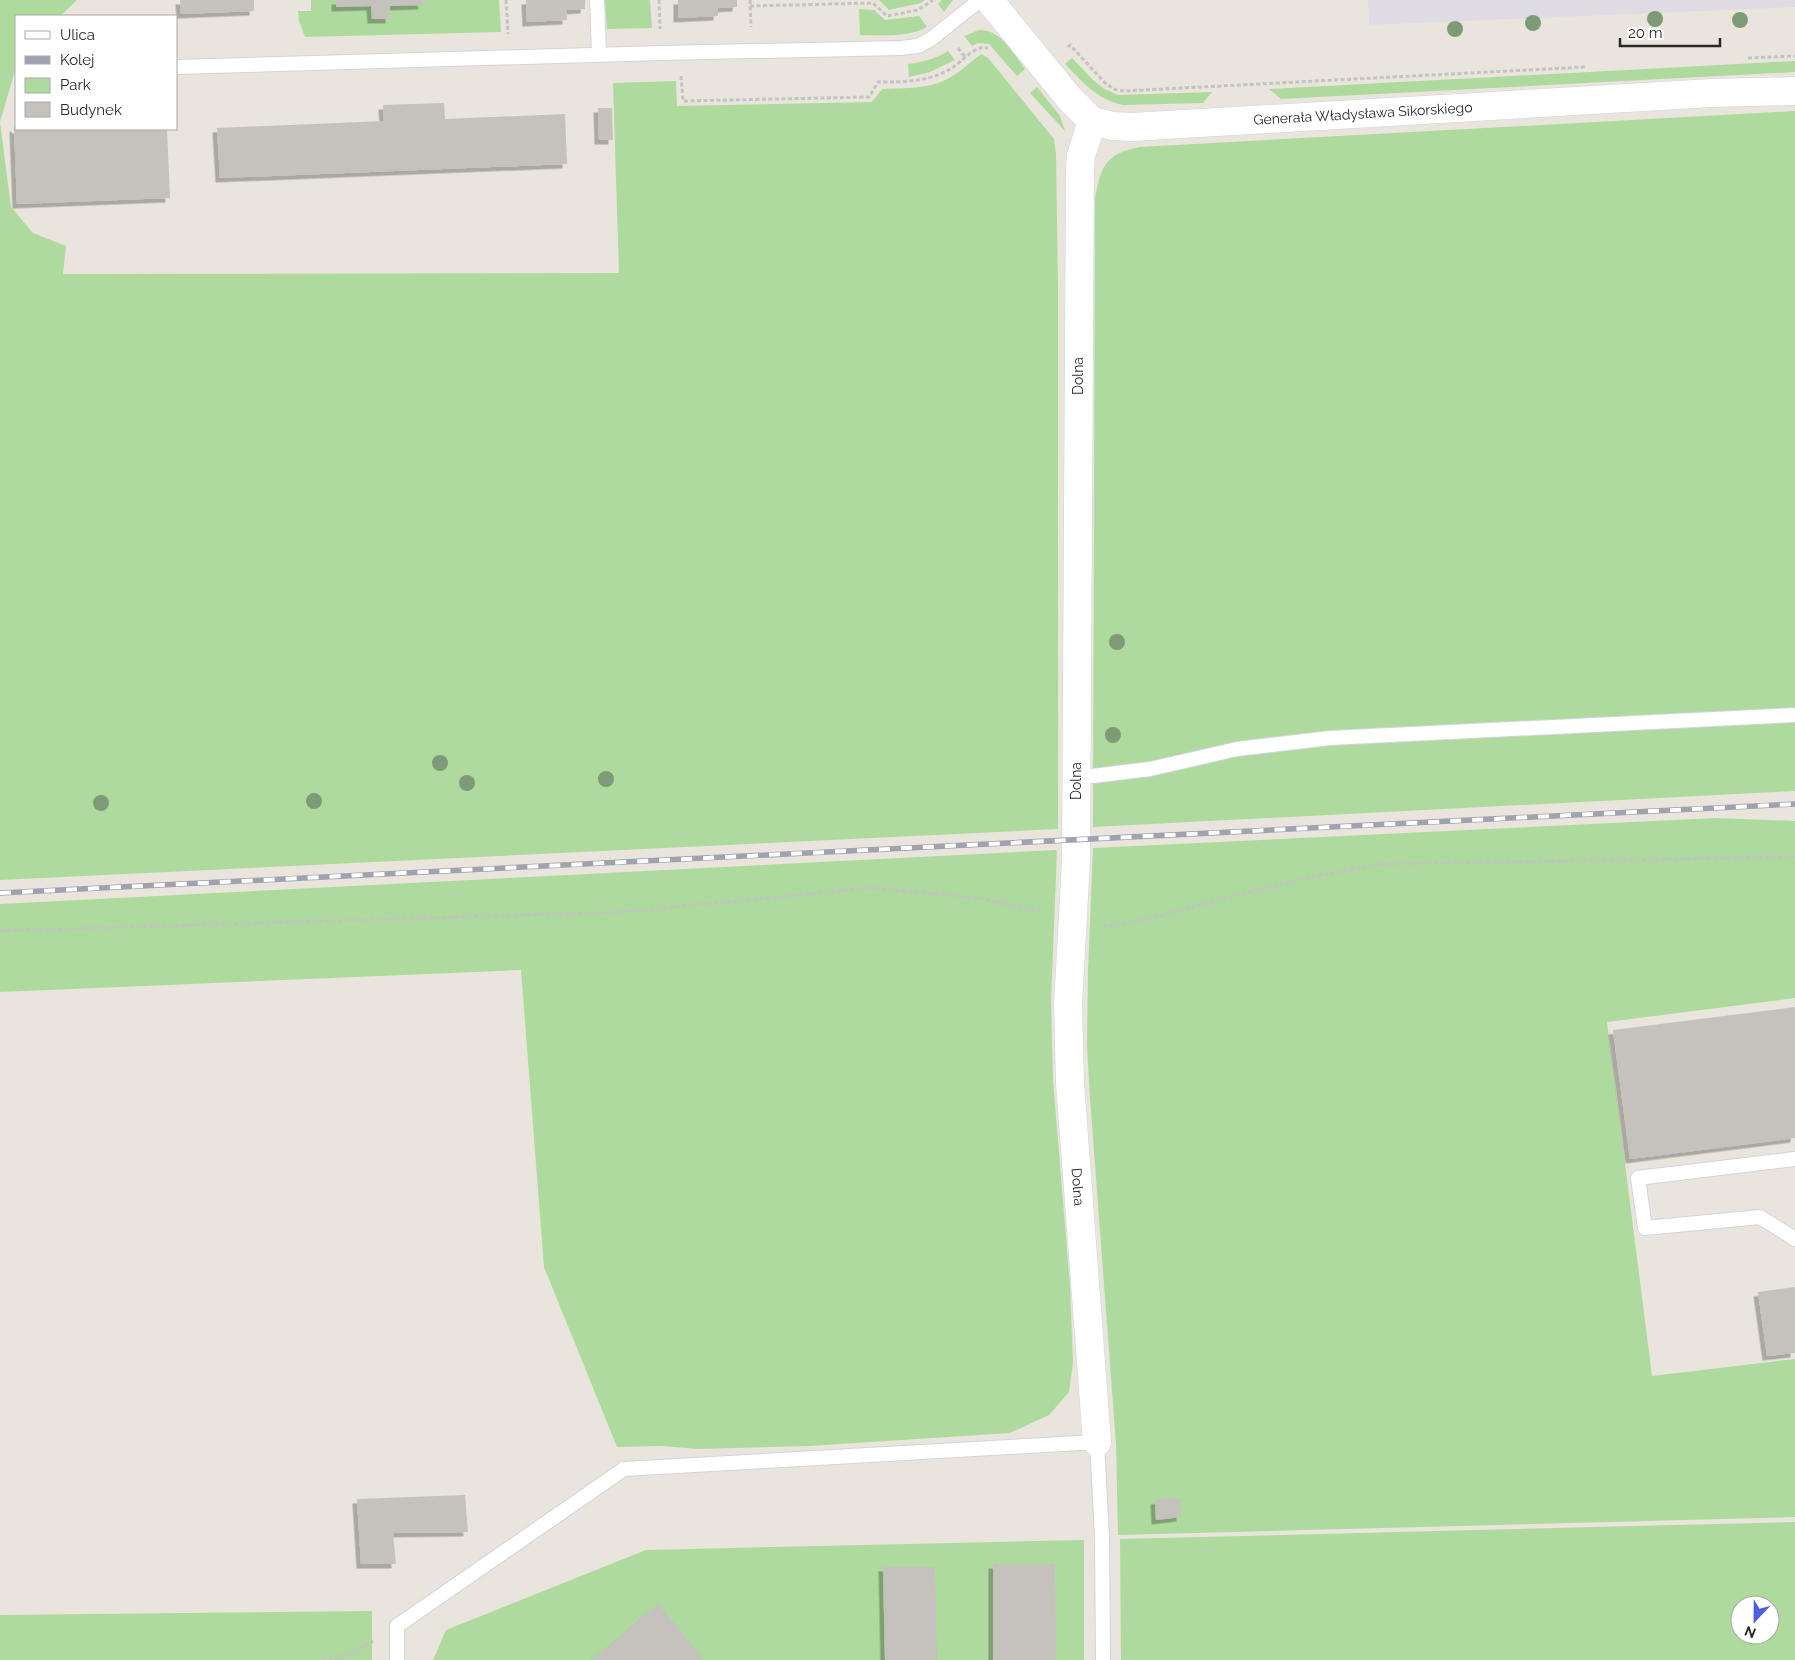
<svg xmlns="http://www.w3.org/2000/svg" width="1795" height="1660" viewBox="0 0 1795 1660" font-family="Raleway,sans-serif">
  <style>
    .industrial { fill: #dedce2 }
    .green { fill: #aeda9e; fill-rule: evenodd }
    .building { fill: #c5c1bc; filter: url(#shadow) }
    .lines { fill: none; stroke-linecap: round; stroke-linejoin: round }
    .service-casing { stroke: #d1d3e0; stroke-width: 16 }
    .minor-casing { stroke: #d1d3e0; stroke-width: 29 }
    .path { stroke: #c3c3c3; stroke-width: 3; stroke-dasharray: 4 2.5; stroke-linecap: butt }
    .service { stroke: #fff; stroke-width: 14 }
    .minor { stroke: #fff; stroke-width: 28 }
    .rail-casing { stroke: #a0a1b1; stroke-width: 5.5 }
    .rail { stroke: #fff; stroke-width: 4; stroke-dasharray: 11; stroke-linecap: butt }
    .tree { fill: #7f9a76 }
    .labels { text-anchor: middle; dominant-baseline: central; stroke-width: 4; stroke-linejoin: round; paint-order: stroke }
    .street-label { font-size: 14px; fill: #292929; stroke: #fff }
  </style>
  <defs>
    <filter id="shadow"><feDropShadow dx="-4.5" dy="4.5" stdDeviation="0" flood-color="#0004"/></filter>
  </defs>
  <rect width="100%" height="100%" fill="#e9e5dc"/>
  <polygon class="industrial" points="1368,0 1795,0 1795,7 1369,25"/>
  <g class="green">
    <path d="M0,0h77l-17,16h-44v51l-16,55 11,85 22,26 33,13 -3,28 556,-1 -6,-190 63,-2 1,25 195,-4 10,-13c18,-1 39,0 56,-6 16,-5 30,-19 43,-29l7,4 66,81 2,15 2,131v544l-1058,51z"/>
    <polygon points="311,0 499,0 501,32 305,37 299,21 298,11 311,11"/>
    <polygon points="605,0 650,0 652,28 607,29"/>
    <polygon points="879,0 925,0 921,3 889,10"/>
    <polygon points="942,0 953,0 944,12 938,4"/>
    <path d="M859,9l15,1 11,10 34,-4 8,11c-20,11 -44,8 -67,8z"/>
    <path d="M979,30c23,0 34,23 46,39l-8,7 -28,-32 -11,-1 -6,3 -8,-10z"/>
    <path d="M948,51l7,9 -25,12 -21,5 -1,-13c16,-2 27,-5 40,-13z"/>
    <path d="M1072,58l21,22 10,8 15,7 94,-3 -9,11 -80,2c-25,-5 -41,-23 -58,-41z"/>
    <polygon points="1795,61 1795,72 1281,99 1269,89"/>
    <polygon points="1037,87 1060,116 1065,131 1030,93"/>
    <path d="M1795,111v680l-702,36 2,-628c5,-32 11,-46 45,-52z"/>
    <polygon points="1716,818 1795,821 1795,998 1607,1022 1652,1376 1795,1359 1795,1517 1118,1535 1116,1444 1090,1098 1087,1045 1088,972 1093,848"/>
    <polygon points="1057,850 1051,1001 1053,1080 1070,1286 1073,1363 1069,1392 1049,1415 1010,1433 809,1446 698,1449 662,1446 617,1447 544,1267 521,970 0,992 0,904"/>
    <path d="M1795,1522v138h-674l-1,-121zM1740,1605h30v30h-30z"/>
    <polygon points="1084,1540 1084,1660 433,1660 446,1630 646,1550"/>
    <polygon points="372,1611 372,1660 0,1660 0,1615"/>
  </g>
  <g class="building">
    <polygon points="180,0 254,0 254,11 181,14"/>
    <polygon points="336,0 422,0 423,5 390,6 390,19 372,19 371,6 336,7"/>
    <polygon points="526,0 585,0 585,9 566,10 567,20 527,22"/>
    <polygon points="678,0 737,0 737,7 718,8 718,16 678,18"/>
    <polygon points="444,103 445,119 565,114 567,164 220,178 217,128 384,121 383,105"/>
    <polygon points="598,108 612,108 613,140 599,140"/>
    <polygon points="14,127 16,127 16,129 167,129 170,198 17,204"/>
    <polygon points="1795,1007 1795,1138 1630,1159 1613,1030"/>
    <polygon points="1795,1287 1795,1353 1767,1356 1758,1292"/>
    <polygon points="465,1495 468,1532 393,1533 396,1564 361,1564 357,1499"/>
    <polygon points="1180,1498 1181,1517 1156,1520 1155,1500"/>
    <polygon points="993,1564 1055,1564 1056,1660 993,1660"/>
    <polygon points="883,1567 935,1567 937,1660 885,1660"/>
    <polygon points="658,1604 703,1658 700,1660 591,1660"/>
  </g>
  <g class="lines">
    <defs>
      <g id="service">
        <polyline points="597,0 599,54"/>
        <polyline points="176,67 661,53 901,48 918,46 931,39 980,0"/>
        <polyline points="1076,778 1150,769 1237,749 1330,738 1795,715"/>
        <polyline points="1795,1159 1638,1178 1645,1228 1760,1217 1795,1239"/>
        <polyline points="397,1660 397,1626 624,1469 1097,1442 1102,1537 1103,1660"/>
      </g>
      <g id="minor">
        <path id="s1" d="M989,0l81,99 22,22 21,5 19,1 580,-34 83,-2"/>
        <path id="s2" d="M1092,121l-11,35 -1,12 -4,693 -8,144 2,78 27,359"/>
      </g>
    </defs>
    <use href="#service" class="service-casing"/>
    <use href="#minor" class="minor-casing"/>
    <g class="path">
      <polyline points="506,0 508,34"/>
      <polyline points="659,0 660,29"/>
      <polyline points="750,0 751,27"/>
      <polyline points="750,6 873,3 887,16 918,10 933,0"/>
      <polyline points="1068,47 1070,45 1106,84 1114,89 1124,91 1585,67"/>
      <polyline points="958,48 966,58"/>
      <polyline points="1748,58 1795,56"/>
      <path d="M681,76l2,25 186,-4 9,-15c26,0 51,0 74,-14 11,-7 22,-23 36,-20"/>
      <polyline points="1103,925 1110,926 1152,918 1228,897 1302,879 1382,864 1795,857"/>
      <polyline points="0,931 622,912 871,888 979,898 1043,912"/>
      <polyline points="322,1660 349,1655 373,1641"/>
    </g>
    <use href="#service" class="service"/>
    <use href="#minor" class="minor"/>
    <defs>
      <polyline id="rail" points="0,893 1795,804"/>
    </defs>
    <use href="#rail" class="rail-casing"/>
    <use href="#rail" class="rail"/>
  </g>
  <g class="tree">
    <circle cx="1655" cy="19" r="8"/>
    <circle cx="1740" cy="20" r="8"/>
    <circle cx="1533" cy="23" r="8"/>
    <circle cx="1455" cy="29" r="8"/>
    <circle cx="1117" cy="642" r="8"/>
    <circle cx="1113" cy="735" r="8"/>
    <circle cx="440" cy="763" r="8"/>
    <circle cx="606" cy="779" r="8"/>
    <circle cx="467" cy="783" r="8"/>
    <circle cx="314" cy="801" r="8"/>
    <circle cx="101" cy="803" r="8"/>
  </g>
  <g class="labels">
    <g class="street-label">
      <text stroke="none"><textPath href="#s1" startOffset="431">Generała Władysława Sikorskiego</textPath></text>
      <text transform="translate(1078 376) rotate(-90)">Dolna</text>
      <text transform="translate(1076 781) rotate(-90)">Dolna</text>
      <text stroke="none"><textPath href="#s2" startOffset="1068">Dolna</textPath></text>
    </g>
  </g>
  <rect x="15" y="15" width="162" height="115" fill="#ffffff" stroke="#a9a9a9"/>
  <rect x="25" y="31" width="25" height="8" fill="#ffffff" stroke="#a9a9a9"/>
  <text x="60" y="40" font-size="15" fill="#292929">Ulica</text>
  <rect x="25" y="56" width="25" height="8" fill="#a0a1b1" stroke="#a9a9a9"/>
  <text x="60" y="65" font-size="15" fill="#292929">Kolej</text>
  <rect x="25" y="78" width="25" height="15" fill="#aeda9e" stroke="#a9a9a9"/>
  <text x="60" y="90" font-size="15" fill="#292929">Park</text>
  <rect x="25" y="102" width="25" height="15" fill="#c5c1bc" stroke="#a9a9a9"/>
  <text x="60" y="115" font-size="15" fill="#292929">Budynek</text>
  <g transform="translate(1755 1620) rotate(202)"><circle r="24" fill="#ffffff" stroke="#a9a9a9"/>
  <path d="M0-4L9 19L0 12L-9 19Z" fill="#4e5de4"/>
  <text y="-8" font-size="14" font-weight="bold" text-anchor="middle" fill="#292929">N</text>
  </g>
  <path d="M1620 38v8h100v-8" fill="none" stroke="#292929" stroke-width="2.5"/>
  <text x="1628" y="38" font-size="15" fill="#292929" stroke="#ffffff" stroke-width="4" paint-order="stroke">20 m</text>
</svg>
